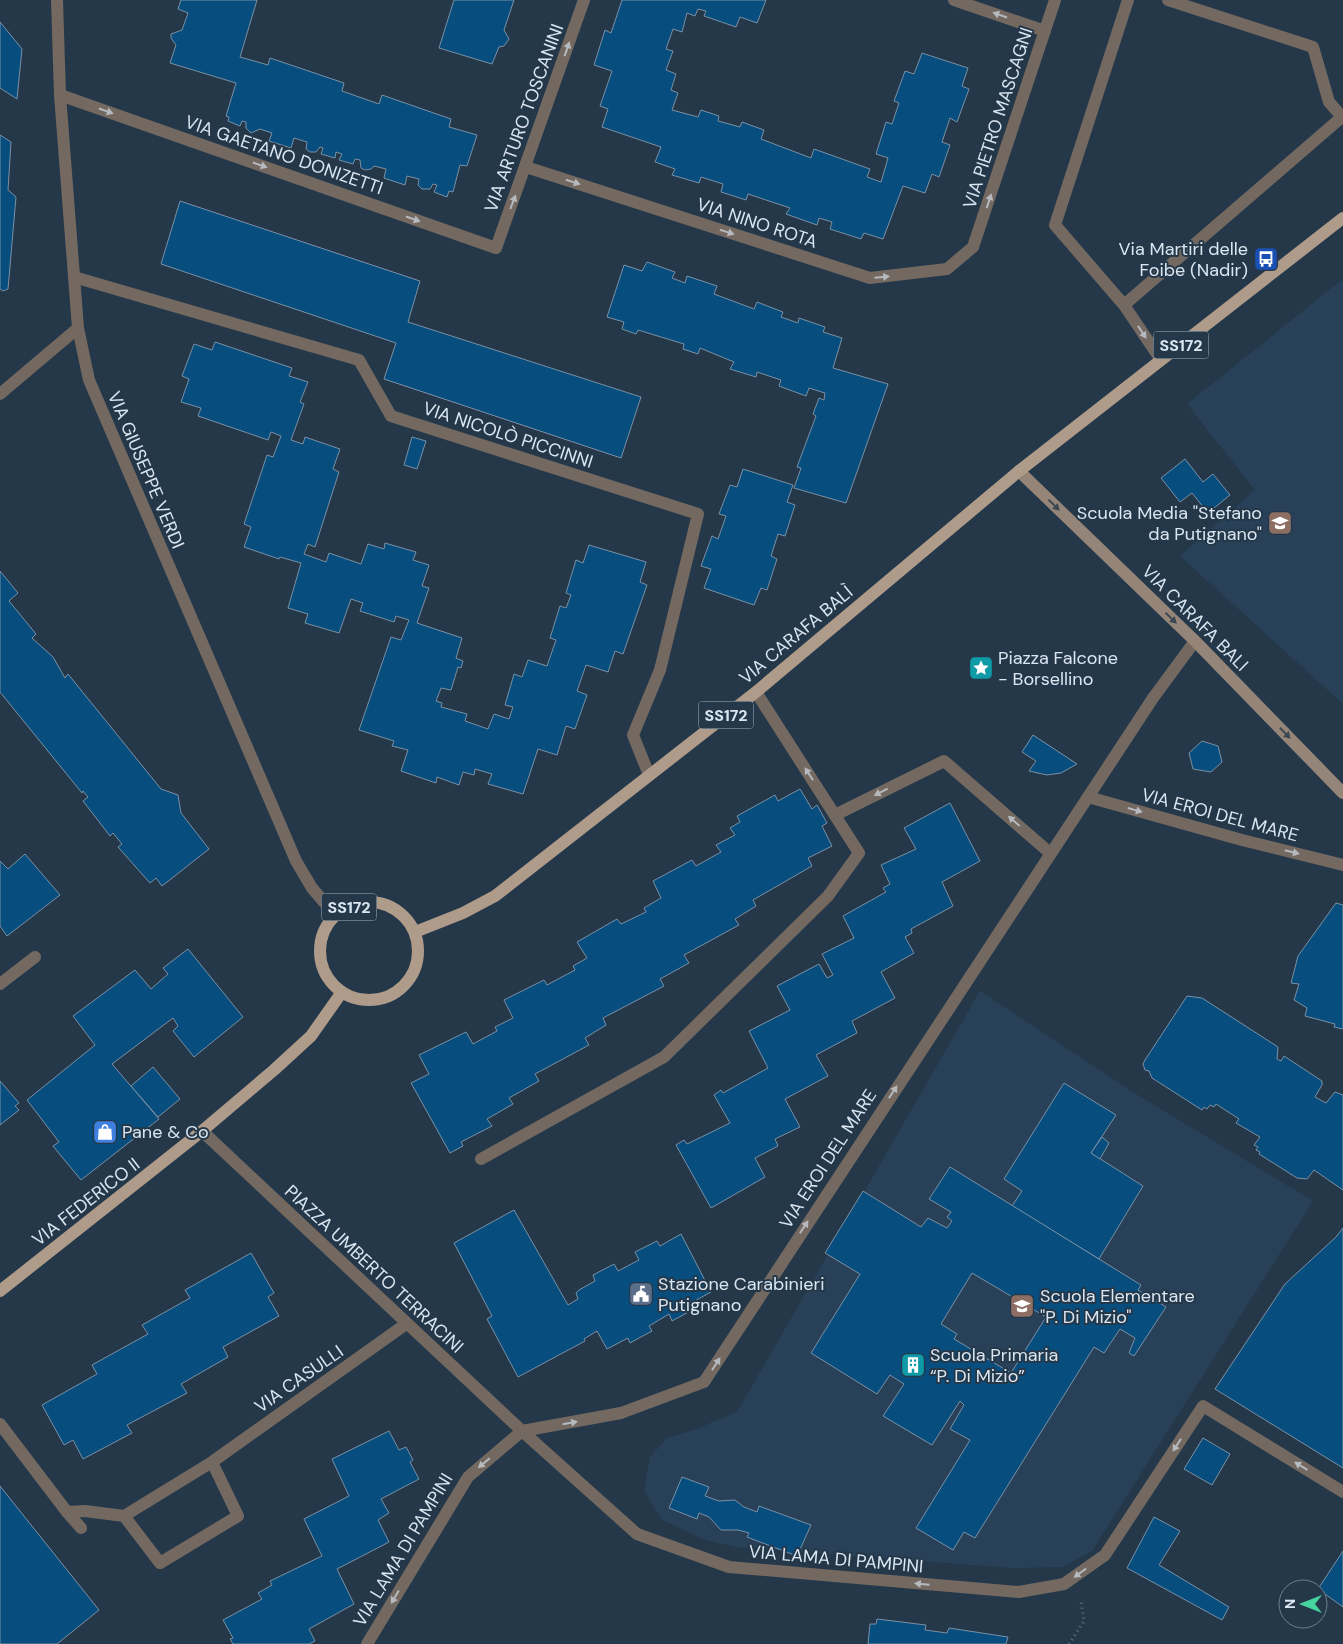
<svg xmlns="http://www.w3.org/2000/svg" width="1343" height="1644" viewBox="0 0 1343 1644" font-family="'DM Sans',sans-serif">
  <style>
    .built { fill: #284158 }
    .building { fill: #074e7f; stroke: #7a90a4; fill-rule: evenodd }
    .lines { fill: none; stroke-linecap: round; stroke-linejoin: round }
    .path { stroke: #627281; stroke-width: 3; stroke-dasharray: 1 4; stroke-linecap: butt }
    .service { stroke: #736961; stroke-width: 12 }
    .minor { stroke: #736961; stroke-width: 12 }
    .secondary { stroke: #958578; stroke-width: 12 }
    .primary { stroke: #af9b8a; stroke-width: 12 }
    .oneway { fill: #b6babf }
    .oneway2 { fill: #3b4752 }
    .labels { text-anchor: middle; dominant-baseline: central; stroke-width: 4; stroke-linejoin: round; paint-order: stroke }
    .shield { fill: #253849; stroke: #a4b2bf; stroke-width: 1 }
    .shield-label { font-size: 16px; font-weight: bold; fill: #dae6f1 }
    .street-label { font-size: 18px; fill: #dae6f1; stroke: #253849 }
    .poi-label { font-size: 18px; fill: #dae6f1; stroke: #253849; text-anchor: start }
  </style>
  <rect width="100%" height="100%" fill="#253849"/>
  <g class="built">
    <polygon points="1343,279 1343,704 1180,556 1255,490 1187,404"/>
    <polygon points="980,991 1131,1091 1313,1201 1092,1551 1062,1567 1012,1568 736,1547 705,1540 662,1520 644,1491 650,1457 667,1438 691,1431 737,1412"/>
  </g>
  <g class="building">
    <polygon points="181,0 257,0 240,57 268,65 270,58 344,83 342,91 379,104 382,95 451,119 449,127 477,135 467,166 460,165 453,192 449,191 447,197 434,192 437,185 433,184 430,189 422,189 418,185 419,179 407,176 405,185 384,178 386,169 374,166 371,169 365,170 361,168 360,160 355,159 353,164 339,160 342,154 336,152 335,158 321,154 323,148 320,147 316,152 310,152 306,149 307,142 294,138 291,148 269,141 272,133 260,129 251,133 246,128 246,122 242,121 240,126 228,121 229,117 226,116 236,83 170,63 176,45 171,38 171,34 182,30 188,13 178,9"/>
    <polygon points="454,0 514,0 504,30 509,39 504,46 499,47 492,64 439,48"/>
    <polygon points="622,0 766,0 757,23 740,17 736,27 704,16 706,11 698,9 695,16 687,13 682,32 673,29 666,49 673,51 666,70 676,74 671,90 678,93 672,110 698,117 701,110 719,116 718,121 740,127 742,122 764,130 761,139 811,158 814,149 870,169 867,177 881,182 888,158 876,154 886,122 892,124 899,103 894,101 905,71 914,74 922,53 968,68 962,86 969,89 957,122 950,118 942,142 950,145 939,177 932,174 925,193 903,186 883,239 864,233 861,239 830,229 832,222 819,218 817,225 786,214 790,208 748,194 746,200 721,192 723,184 701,177 699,183 672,175 675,169 655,162 661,147 602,127 608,109 600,106 612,71 594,65 605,30 611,33"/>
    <polygon points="0,22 22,49 17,99 0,88"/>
    <polygon points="0,135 11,142 8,190 16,197 8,289 3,291 0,289"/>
    <polygon points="180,201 420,281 408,322 641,397 621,458 384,379 396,343 161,264"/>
    <polygon points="647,262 675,272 672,278 685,283 687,276 717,286 714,294 754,309 757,302 783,312 781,317 798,323 799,318 825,327 823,332 842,338 833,368 888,384 846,503 794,488 801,468 797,467 816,416 813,414 819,398 824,400 825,393 809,388 806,396 779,386 781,380 757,372 756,377 730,369 734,362 700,348 698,354 683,349 684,344 638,330 636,334 622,329 624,322 607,317 624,265 642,271"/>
    <polygon points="215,342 292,368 289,376 308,382 300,402 304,404 291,440 303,444 305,437 340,449 333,469 339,472 315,547 308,544 304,554 326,562 329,553 361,564 368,544 384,549 385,543 416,552 413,560 429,565 422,586 429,588 417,623 462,638 456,658 463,661 461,668 458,667 451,690 441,688 436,701 442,703 441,707 467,714 465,721 488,729 494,714 509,719 513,707 505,705 514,674 522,677 528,660 547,666 556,640 550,638 560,606 566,608 571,595 566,593 576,560 583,563 589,545 646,562 640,582 647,585 623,654 615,651 608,672 586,665 577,691 587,695 575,729 566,726 557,755 538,749 523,794 488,784 492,774 475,769 474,775 463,772 459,785 437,777 436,783 401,771 408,750 392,746 394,741 359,730 391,637 401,640 409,620 396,616 394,622 360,611 363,603 351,599 339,633 305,623 308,614 288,608 301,563 280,557 279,559 244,547 251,527 244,524 267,455 273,457 281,436 271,432 268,440 198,416 201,408 181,402 189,379 182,376 194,344 212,350"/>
    <polygon points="412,437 426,441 417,469 404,465"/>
    <polygon points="1185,459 1203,482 1213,474 1230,495 1208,513 1192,493 1180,502 1161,478"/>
    <polygon points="743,469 793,485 787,502 795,505 785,536 778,534 771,556 777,559 767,590 761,588 754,605 704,588 711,569 701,566 712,536 718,539 726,516 719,514 730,485 737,487"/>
    <polygon points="0,571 18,593 9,601 36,634 32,638 53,657 65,678 68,674 161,789 178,795 181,813 209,849 162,886 156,878 150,883 118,847 122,844 113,833 110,836 83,801 88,797 83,791 82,793 0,692"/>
    <polygon points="1033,735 1077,764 1061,773 1047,775 1029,771 1036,761 1022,752"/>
    <polygon points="1202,741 1218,746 1222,762 1211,772 1193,769 1189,753"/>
    <polygon points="800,789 812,809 817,805 827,823 822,826 832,846 808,858 812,866 753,900 756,906 735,919 739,925 684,955 689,963 660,979 664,986 603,1018 606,1025 585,1038 589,1045 535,1074 539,1081 509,1098 513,1104 487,1119 492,1126 461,1142 463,1146 450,1153 411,1083 429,1074 419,1055 466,1032 473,1044 497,1031 495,1027 513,1018 504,1000 544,980 547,985 575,970 573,966 587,958 577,942 617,919 621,924 646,912 644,908 661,898 653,881 692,860 696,866 721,852 716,845 735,835 730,828 740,822 737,816 775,795 778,801"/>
    <polygon points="950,803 980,861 942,882 953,906 911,929 912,933 905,937 914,953 881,972 895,998 852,1021 857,1033 816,1055 828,1076 785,1099 800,1127 775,1139 778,1146 755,1158 765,1177 711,1208 676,1145 684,1140 687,1144 730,1123 714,1095 721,1090 723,1093 768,1068 749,1031 790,1010 777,986 819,964 827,978 833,975 822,954 854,938 843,916 886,892 883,888 890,884 881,865 916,849 904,828"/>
    <polygon points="25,854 60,895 7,936 0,926 0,861 8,869"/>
    <polygon points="1336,903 1343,905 1343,1029 1334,1027 1335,1024 1305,1016 1307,1008 1294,1000 1299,984 1291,983 1298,956"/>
    <polygon points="188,949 243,1017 194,1057 173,1031 178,1026 173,1018 112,1064 159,1119 81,1180 53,1146 59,1142 27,1100 95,1045 73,1016 135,970 151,989 168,974 163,968"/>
    <polygon points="1187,996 1202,998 1278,1047 1277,1059 1281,1061 1284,1056 1322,1081 1322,1085 1315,1097 1326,1103 1335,1092 1343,1095 1343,1190 1314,1170 1307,1179 1297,1178 1259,1154 1260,1152 1256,1150 1258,1147 1254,1145 1260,1137 1236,1123 1239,1119 1216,1104 1214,1107 1210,1105 1207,1109 1204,1107 1202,1110 1152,1078 1149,1071 1145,1070 1143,1064 1145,1060"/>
    <polygon points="153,1067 180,1099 158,1117 131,1086"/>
    <polygon points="0,1081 19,1103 15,1106 19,1110 0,1125"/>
    <polygon points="1064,1083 1116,1115 1091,1153 1143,1186 1099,1259 1012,1206 1022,1191 1004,1179"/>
    <polygon points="1102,1137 1109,1143 1100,1159 1091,1153"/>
    <path d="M950,1167l191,118 -3,5 28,17 -32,49 -5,-3 6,-15 -15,-9 -16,24 -10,-6 -119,191 -11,-6 -11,18 -37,-22 54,-88 -20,-11 14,-24 -4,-4 -28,44 -49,-29 21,-32 -14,-9 -13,19 -66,-41 49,-79 -35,-21 38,-62 58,36 7,-9 19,10 5,-7 -5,-4 4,-5 -22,-13zM972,1273l74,44 -35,56 -57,-34 3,-5 -16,-10z"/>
    <polygon points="514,1210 568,1305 578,1299 576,1293 579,1290 595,1281 593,1275 614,1264 618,1271 639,1260 635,1252 657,1241 660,1246 681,1234 711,1292 691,1303 694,1309 672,1321 669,1314 649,1326 652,1331 630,1343 628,1338 607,1349 597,1331 584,1339 585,1341 518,1377 487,1319 492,1316 454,1243"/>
    <polygon points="1343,1228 1343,1468 1215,1389 1285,1284 1336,1237"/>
    <polygon points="251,1253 274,1293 268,1297 279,1316 223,1347 228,1357 181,1384 187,1393 127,1425 132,1433 83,1459 73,1440 64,1445 42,1405 97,1374 92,1365 148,1334 142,1325 190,1298 185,1290"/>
    <polygon points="389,1431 399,1450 406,1447 413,1460 410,1462 419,1479 381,1499 389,1513 378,1520 389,1542 337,1569 354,1604 309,1629 315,1641 309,1644 233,1644 230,1639 233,1638 223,1620 262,1599 258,1593 272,1585 270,1581 322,1556 304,1519 349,1496 332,1459"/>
    <polygon points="1203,1438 1230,1454 1212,1485 1184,1469"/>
    <polygon points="682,1477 709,1487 705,1496 719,1501 735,1500 744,1507 757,1512 759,1506 811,1525 797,1556 747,1537 749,1533 738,1530 721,1530 709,1517 699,1513 697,1519 669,1508"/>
    <polygon points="0,1486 99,1610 57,1644 0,1644"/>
    <polygon points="1154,1517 1180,1531 1159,1565 1229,1607 1222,1620 1127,1568"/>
    <polygon points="1343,1551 1343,1607 1318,1589"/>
    <polygon points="877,1619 926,1625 925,1630 947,1633 949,1628 1008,1637 1006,1644 868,1644 870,1624 876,1624"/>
  </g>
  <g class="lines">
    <polyline class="path" points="1069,1644 1084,1621 1081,1602"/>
    <g class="service">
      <polyline points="1128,0 1055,225 1124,305 1342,117"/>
      <polyline points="1168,0 1313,47 1329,102 1343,118"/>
      <polyline points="1124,305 1161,360"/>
      <polyline points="0,1424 67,1512 81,1528"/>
      <polyline points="67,1512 85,1511 124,1516"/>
    </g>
    <g class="minor">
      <polyline points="57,0 60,95 78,328 89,380 296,861 312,888 336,916"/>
      <polyline points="954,0 1045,31"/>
      <polyline points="60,95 496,248 584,0"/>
      <polyline points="526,167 870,278 947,269 973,247 1055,0"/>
      <polyline points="74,277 359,360 391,416 698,514 660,670 633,735 649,775"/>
      <polyline points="0,394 78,328"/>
      <polyline points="1088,797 1242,840 1343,865"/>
      <polyline points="835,815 944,761 1050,853"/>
      <polyline points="0,984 35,957"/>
      <polyline points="202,1131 522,1431 637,1534 729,1567 1019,1592 1064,1584 1105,1555 1203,1406 1343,1492"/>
      <polyline points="481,1159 664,1057 828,896 859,853 756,692"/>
      <polyline points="212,1462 238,1516 160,1563 124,1516 212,1462 406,1324"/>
      <polyline points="367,1644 468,1477 522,1431 621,1413 704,1382 1153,698 1195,641"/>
    </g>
    <polyline class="secondary" points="1019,471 1195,641 1343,793"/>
    <g class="primary">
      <circle cx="369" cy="951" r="49"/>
      <polyline points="415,932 463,913 495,896 756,692 1019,471 1343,218"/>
      <polyline points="0,1291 202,1131 274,1070 311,1036 342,992"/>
    </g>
  </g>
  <defs><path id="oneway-solid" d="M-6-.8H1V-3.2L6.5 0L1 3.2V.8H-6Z" transform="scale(1.25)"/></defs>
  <g class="oneway">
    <use href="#oneway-solid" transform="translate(1000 15) rotate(-161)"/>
    <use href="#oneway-solid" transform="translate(567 49) rotate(-71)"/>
    <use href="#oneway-solid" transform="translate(106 111) rotate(19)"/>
    <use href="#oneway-solid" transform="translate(260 165) rotate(19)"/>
    <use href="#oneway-solid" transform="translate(573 182) rotate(18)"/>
    <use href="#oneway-solid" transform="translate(989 201) rotate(-72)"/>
    <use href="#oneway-solid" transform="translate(513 202) rotate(-69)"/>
    <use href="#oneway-solid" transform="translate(413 219) rotate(19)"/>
    <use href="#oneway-solid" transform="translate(727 232) rotate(18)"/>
    <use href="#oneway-solid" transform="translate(882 277) rotate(-5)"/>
    <use href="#oneway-solid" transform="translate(1142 332) rotate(57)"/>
    <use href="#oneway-solid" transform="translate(809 774) rotate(-123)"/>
    <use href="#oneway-solid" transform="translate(881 792) rotate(153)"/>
    <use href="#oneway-solid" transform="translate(1135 810) rotate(16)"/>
    <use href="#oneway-solid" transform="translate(1014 821) rotate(-139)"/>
    <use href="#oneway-solid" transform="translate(1292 852) rotate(14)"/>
    <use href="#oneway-solid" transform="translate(893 1092) rotate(-57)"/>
    <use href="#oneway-solid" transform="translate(804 1227) rotate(-57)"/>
    <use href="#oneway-solid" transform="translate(716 1364) rotate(-57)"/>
    <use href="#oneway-solid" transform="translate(570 1423) rotate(-10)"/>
    <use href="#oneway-solid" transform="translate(1177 1445) rotate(123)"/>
    <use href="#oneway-solid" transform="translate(484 1463) rotate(140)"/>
    <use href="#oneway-solid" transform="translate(1301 1466) rotate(-149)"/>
    <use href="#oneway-solid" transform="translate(1080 1573) rotate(144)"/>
    <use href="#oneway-solid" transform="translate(922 1584) rotate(-175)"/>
    <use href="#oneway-solid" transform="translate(395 1597) rotate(121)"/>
  </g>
  <g class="oneway2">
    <use href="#oneway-solid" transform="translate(1054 505) rotate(44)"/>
    <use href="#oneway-solid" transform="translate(1171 618) rotate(44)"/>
    <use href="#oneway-solid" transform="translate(1285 733) rotate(46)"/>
  </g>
  <defs>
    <symbol id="bus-square" viewBox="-11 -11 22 22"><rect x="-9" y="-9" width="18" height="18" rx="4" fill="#1a4fb4" stroke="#253849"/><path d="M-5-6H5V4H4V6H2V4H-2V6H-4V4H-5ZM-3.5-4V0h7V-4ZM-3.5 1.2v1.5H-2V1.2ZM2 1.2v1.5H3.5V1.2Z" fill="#fff"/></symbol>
    <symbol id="school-square" viewBox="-11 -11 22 22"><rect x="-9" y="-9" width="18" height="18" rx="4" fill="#8d6e63" stroke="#253849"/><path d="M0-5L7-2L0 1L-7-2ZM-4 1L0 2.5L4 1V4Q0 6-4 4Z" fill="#fff"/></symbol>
    <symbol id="sight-square" viewBox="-11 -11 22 22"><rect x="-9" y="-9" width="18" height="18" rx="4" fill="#0f9aa8" stroke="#253849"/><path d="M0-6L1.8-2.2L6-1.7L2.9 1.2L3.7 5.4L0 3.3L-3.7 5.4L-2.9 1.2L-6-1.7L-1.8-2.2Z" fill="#fff"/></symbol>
    <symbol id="shop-square" viewBox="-11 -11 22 22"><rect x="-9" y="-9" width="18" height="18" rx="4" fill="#3f7fe0" stroke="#253849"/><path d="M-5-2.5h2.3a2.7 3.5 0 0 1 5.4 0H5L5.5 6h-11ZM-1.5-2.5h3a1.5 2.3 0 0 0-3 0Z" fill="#fff"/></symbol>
    <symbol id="civic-square" viewBox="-11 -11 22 22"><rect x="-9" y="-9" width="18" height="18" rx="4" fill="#5c6f8a" stroke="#253849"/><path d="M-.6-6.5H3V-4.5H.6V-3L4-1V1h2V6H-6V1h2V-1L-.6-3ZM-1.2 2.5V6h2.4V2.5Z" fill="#fff"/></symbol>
    <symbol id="building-square" viewBox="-11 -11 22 22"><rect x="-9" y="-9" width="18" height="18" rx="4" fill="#0f9aa8" stroke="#253849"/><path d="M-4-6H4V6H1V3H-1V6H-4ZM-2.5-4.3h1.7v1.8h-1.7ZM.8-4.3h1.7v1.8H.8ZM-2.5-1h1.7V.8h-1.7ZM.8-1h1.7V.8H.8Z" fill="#fff"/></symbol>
  </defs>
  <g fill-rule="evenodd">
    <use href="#bus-square" x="1252" y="245" width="28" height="28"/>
    <use href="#school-square" x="1266" y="509" width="28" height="28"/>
    <use href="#sight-square" x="967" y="654" width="28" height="28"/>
    <use href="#shop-square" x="91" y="1118" width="28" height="28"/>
    <use href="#civic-square" x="627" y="1280" width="28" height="28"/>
    <use href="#school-square" x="1008" y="1292" width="28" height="28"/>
    <use href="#building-square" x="899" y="1351" width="28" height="28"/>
  </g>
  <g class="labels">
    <g class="shield">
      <rect x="1153.5" y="331.5" width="55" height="27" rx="4"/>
      <rect x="698.5" y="701.5" width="55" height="27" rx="4"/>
      <rect x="321.5" y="893.5" width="55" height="27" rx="4"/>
    </g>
    <g class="shield-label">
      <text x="1181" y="345">SS172</text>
      <text x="726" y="715">SS172</text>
      <text x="349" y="907">SS172</text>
    </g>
    <g class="street-label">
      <text transform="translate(524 118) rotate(-70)">VIA ARTURO TOSCANINI</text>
      <text transform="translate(998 118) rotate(-72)">VIA PIETRO MASCAGNI</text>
      <text transform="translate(284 155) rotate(19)">VIA GAETANO DONIZETTI</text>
      <text transform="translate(757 223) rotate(18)">VIA NINO ROTA</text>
      <text transform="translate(508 435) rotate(18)">VIA NICOLÒ PICCINNI</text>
      <text transform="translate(146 470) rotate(67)">VIA GIUSEPPE VERDI</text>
      <text transform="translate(1195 618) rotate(45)">VIA CARAFA BALI</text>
      <text transform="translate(796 635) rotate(-40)">VIA CARAFA BALÌ</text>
      <text transform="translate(1220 815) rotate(15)">VIA EROI DEL MARE</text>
      <text transform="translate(828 1159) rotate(-57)">VIA EROI DEL MARE</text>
      <text transform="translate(86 1202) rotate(-38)">VIA FEDERICO II</text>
      <text transform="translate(374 1269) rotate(43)">PIAZZA UMBERTO TERRACINI</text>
      <text transform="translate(299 1379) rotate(-35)">VIA CASULLI</text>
      <text transform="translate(403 1550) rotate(-59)">VIA LAMA DI PAMPINI</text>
      <text transform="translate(836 1559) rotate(5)">VIA LAMA DI PAMPINI</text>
    </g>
    <g class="poi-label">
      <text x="1248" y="249" text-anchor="end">Via Martiri delle<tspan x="1248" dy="21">Foibe (Nadir)</tspan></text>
      <text x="1262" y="513" text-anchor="end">Scuola Media "Stefano<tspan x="1262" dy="21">da Putignano"</tspan></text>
      <text x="998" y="658">Piazza Falcone<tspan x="998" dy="21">- Borsellino</tspan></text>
      <text x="122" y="1132">Pane &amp; Co</text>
      <text x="658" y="1284">Stazione Carabinieri<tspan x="658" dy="21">Putignano</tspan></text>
      <text x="1040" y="1296">Scuola Elementare<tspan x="1040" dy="21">"P. Di Mizio"</tspan></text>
      <text x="930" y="1355">Scuola Primaria<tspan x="930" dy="21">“P. Di Mizio”</tspan></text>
    </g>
  </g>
  <g transform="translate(1303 1604) rotate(270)"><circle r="24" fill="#253849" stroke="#6d7e8c"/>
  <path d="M0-4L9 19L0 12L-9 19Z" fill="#47d49e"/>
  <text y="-8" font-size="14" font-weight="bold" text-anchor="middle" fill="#dae6f1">N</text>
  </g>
</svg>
